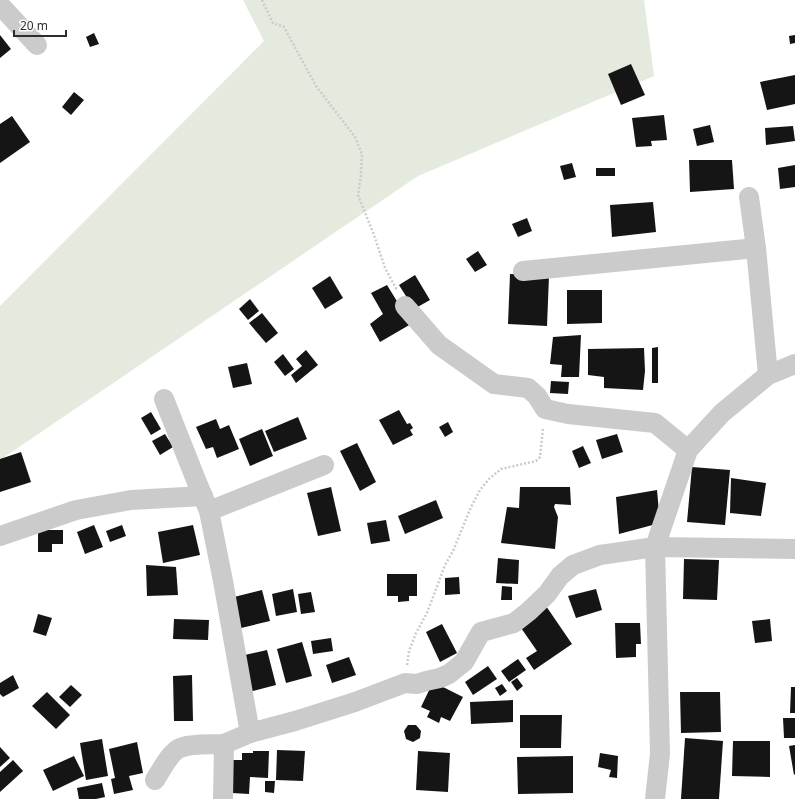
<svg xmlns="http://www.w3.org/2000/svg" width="795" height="799" viewBox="0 0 795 799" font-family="'Noto Sans',sans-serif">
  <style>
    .green { fill: #e4eade }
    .building { fill: #151515 }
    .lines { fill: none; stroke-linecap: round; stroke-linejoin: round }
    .path { stroke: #cbcbcb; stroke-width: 2.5; stroke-dasharray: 2 2; stroke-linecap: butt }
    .street { stroke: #cbcbcb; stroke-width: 20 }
  </style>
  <rect width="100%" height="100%" fill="#fff"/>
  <polygon class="green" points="243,0 644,0 654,76 418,176 0,460 0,306 264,41"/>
  <g class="building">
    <polygon points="94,33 99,44 90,47 86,37"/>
    <polygon points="0,35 11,49 0,58"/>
    <polygon points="795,35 795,43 790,44 789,36"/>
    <polygon points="631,64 645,95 621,105 608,74"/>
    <polygon points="795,75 795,104 767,110 760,82"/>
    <polygon points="74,92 84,100 71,115 62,107"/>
    <polygon points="664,115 667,140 651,141 652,146 636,147 632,118"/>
    <polygon points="12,116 30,142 0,163 0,124"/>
    <polygon points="710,125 714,142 697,146 693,129"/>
    <polygon points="793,126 795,141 766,145 765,128"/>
    <polygon points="689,160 732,160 734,189 690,192"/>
    <polygon points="572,163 576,177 564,180 560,166"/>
    <polygon points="795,165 795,187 780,189 778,168"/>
    <rect x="596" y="168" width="19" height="8"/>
    <polygon points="653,202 656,232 612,237 610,205"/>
    <polygon points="527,218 532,231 518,237 512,224"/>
    <polygon points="478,251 487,265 475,272 466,259"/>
    <polygon points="510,274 549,276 547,326 508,324"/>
    <polygon points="415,275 430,300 414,309 399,285"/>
    <polygon points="330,276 343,298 325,309 312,288"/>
    <polygon points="387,285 411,324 380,342 370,324 383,314 371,293"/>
    <polygon points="567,290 602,290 602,323 567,324"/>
    <polygon points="250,299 259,311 248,320 239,309"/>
    <polygon points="262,313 278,333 266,343 249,323"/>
    <polygon points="581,335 579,377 561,377 562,365 550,364 553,337"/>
    <polygon points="658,347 658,383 652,383 652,348"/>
    <polygon points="644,348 645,371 643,390 604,388 604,377 588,375 588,349"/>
    <polygon points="306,350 318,365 296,383 291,375 302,366 296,359"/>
    <polygon points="283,354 294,369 285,376 274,362"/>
    <polygon points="247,363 252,384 233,388 228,367"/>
    <polygon points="551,381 569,382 568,394 550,393"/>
    <polygon points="399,410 407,424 410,423 413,428 410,430 413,435 393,445 379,420"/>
    <polygon points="151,412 161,429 151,435 141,418"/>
    <polygon points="298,417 307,439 274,452 265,431"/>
    <polygon points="216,419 220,429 229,425 239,449 217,458 213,447 206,449 196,427"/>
    <polygon points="448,422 453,432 445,437 439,427"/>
    <polygon points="262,429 273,456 250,466 239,439"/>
    <polygon points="165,434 173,447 160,455 152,441"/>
    <polygon points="617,434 623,452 602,459 596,440"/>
    <polygon points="357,443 376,482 360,491 340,451"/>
    <polygon points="583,446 591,463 579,468 572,451"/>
    <polygon points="21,452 31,482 0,492 0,459"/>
    <polygon points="692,467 730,470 725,525 687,522"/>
    <polygon points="731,478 766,483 761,516 730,513"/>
    <polygon points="331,487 341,531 318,536 307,493"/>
    <polygon points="520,487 570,487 571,505 555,504 554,507 558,517 555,549 501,543 507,507 519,508"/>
    <polygon points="657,490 660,523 619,534 616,497"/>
    <polygon points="436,500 443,518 405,534 398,516"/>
    <polygon points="386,520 390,541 371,544 367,523"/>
    <polygon points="94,525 103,547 85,554 77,532"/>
    <polygon points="122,525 126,536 110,542 106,531"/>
    <polygon points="193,525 200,555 163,563 158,532"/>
    <polygon points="38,530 63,530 63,544 52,544 52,552 38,552"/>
    <polygon points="498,558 519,560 518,584 496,583"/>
    <polygon points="684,559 719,560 717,600 683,599"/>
    <polygon points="146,565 176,567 178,595 147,596"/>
    <polygon points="387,574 417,574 417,596 409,596 409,601 398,602 398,596 387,596"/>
    <polygon points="459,577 460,594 445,595 445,578"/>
    <polygon points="502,586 512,587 512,600 501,600"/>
    <polygon points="293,589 297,612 276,616 272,594"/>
    <polygon points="596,589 602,610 576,618 568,596"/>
    <polygon points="262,590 270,621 241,628 234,597"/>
    <polygon points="311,592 315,612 301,614 298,594"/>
    <polygon points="546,606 572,644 534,670 526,658 537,651 519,625"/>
    <polygon points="38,614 52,618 46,636 33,632"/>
    <polygon points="174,619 209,620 208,640 173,639"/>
    <polygon points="770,619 772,641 755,643 752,621"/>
    <polygon points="615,623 640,623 641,644 636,644 636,657 616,658"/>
    <polygon points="442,624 457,653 440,662 426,632"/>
    <polygon points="331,638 333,651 313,654 311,641"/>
    <polygon points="302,642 312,676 286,683 277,649"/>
    <polygon points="267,650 276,685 249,692 240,656"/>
    <polygon points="349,657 356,675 332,683 326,665"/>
    <polygon points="518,659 526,670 509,682 501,671"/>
    <polygon points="488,666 497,679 473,695 465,682"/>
    <polygon points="13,675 19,688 3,697 0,694 0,683"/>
    <polygon points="192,675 193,721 174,721 173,676"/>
    <polygon points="517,678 523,686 517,691 511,682"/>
    <polygon points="433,682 463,697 450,721 441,717 439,723 427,717 430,711 421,707"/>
    <polygon points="502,684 507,691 500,696 495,688"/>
    <polygon points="71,685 82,695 70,707 59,697"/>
    <polygon points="791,687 795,687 795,713 790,713"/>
    <polygon points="47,692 70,715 56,729 32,706"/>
    <polygon points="680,692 720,692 721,732 681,733"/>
    <polygon points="513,700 513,722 471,724 470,702"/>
    <polygon points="520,715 562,715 561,748 520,748"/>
    <polygon points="783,718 795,718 795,738 784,738"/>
    <polygon points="408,725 416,725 421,731 420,738 413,742 406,739 404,731"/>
    <polygon points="685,738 723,741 719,799 681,799"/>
    <polygon points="102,739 108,776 86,780 80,743"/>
    <polygon points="733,741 770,741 770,777 732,776"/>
    <polygon points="137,742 143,773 129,776 133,790 114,794 111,779 115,778 109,749"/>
    <polygon points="795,745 795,774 794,775 789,746"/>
    <polygon points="0,747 10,758 0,767"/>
    <polygon points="277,750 305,751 303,781 276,780"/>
    <polygon points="253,751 269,751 268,778 250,777 249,794 232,793 233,760 242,760 242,753 253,753"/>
    <polygon points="418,751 450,753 448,792 416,790"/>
    <polygon points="600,753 618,756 617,778 609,777 611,770 598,767"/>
    <polygon points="74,756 84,776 53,791 43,770"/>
    <polygon points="573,756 573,793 518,794 517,757"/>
    <polygon points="13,760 23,771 0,792 0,772"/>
    <polygon points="265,781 275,781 274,793 265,792"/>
    <polygon points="102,783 105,797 96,799 79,799 77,788"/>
  </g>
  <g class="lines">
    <g class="path">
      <polyline points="262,0 273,23 284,27 316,86 355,137 362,154 361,174 358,195 374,235 385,268 397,290"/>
      <polyline points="407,665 409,651 416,633 427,613 445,565 453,551 471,507 480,490 489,479 501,469 536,461 540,457 543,428"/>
    </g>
    <g class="street">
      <polyline points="0,5 37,45"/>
      <polyline points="749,197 756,248 768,375"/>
      <polyline points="523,271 756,248"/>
      <polyline points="405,306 439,345 494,384 528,388 537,396 545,409 568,414 655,423 688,450"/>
      <polyline points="164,399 196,480 209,511 223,581 250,733"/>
      <polyline points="209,511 324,465"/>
      <polyline points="0,536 76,510 131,500 203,496"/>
      <path d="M155,780c5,-8 16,-29 25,-32 12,-5 31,-3 44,-4"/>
      <polyline points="223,799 224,744 250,733 295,721 355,702 405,683 417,684 426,681 440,678 449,674 464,662 481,632 514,623 528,612 547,594 560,576 573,565 600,555 655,547 795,549"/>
      <polyline points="655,799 660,754 655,547 688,450 722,413 768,375 795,364"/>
    </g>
  </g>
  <path d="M14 30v6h52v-6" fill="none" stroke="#2e2e2e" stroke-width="2"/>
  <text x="20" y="30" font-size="12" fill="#2e2e2e" stroke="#ffffff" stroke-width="3" paint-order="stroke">20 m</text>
</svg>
